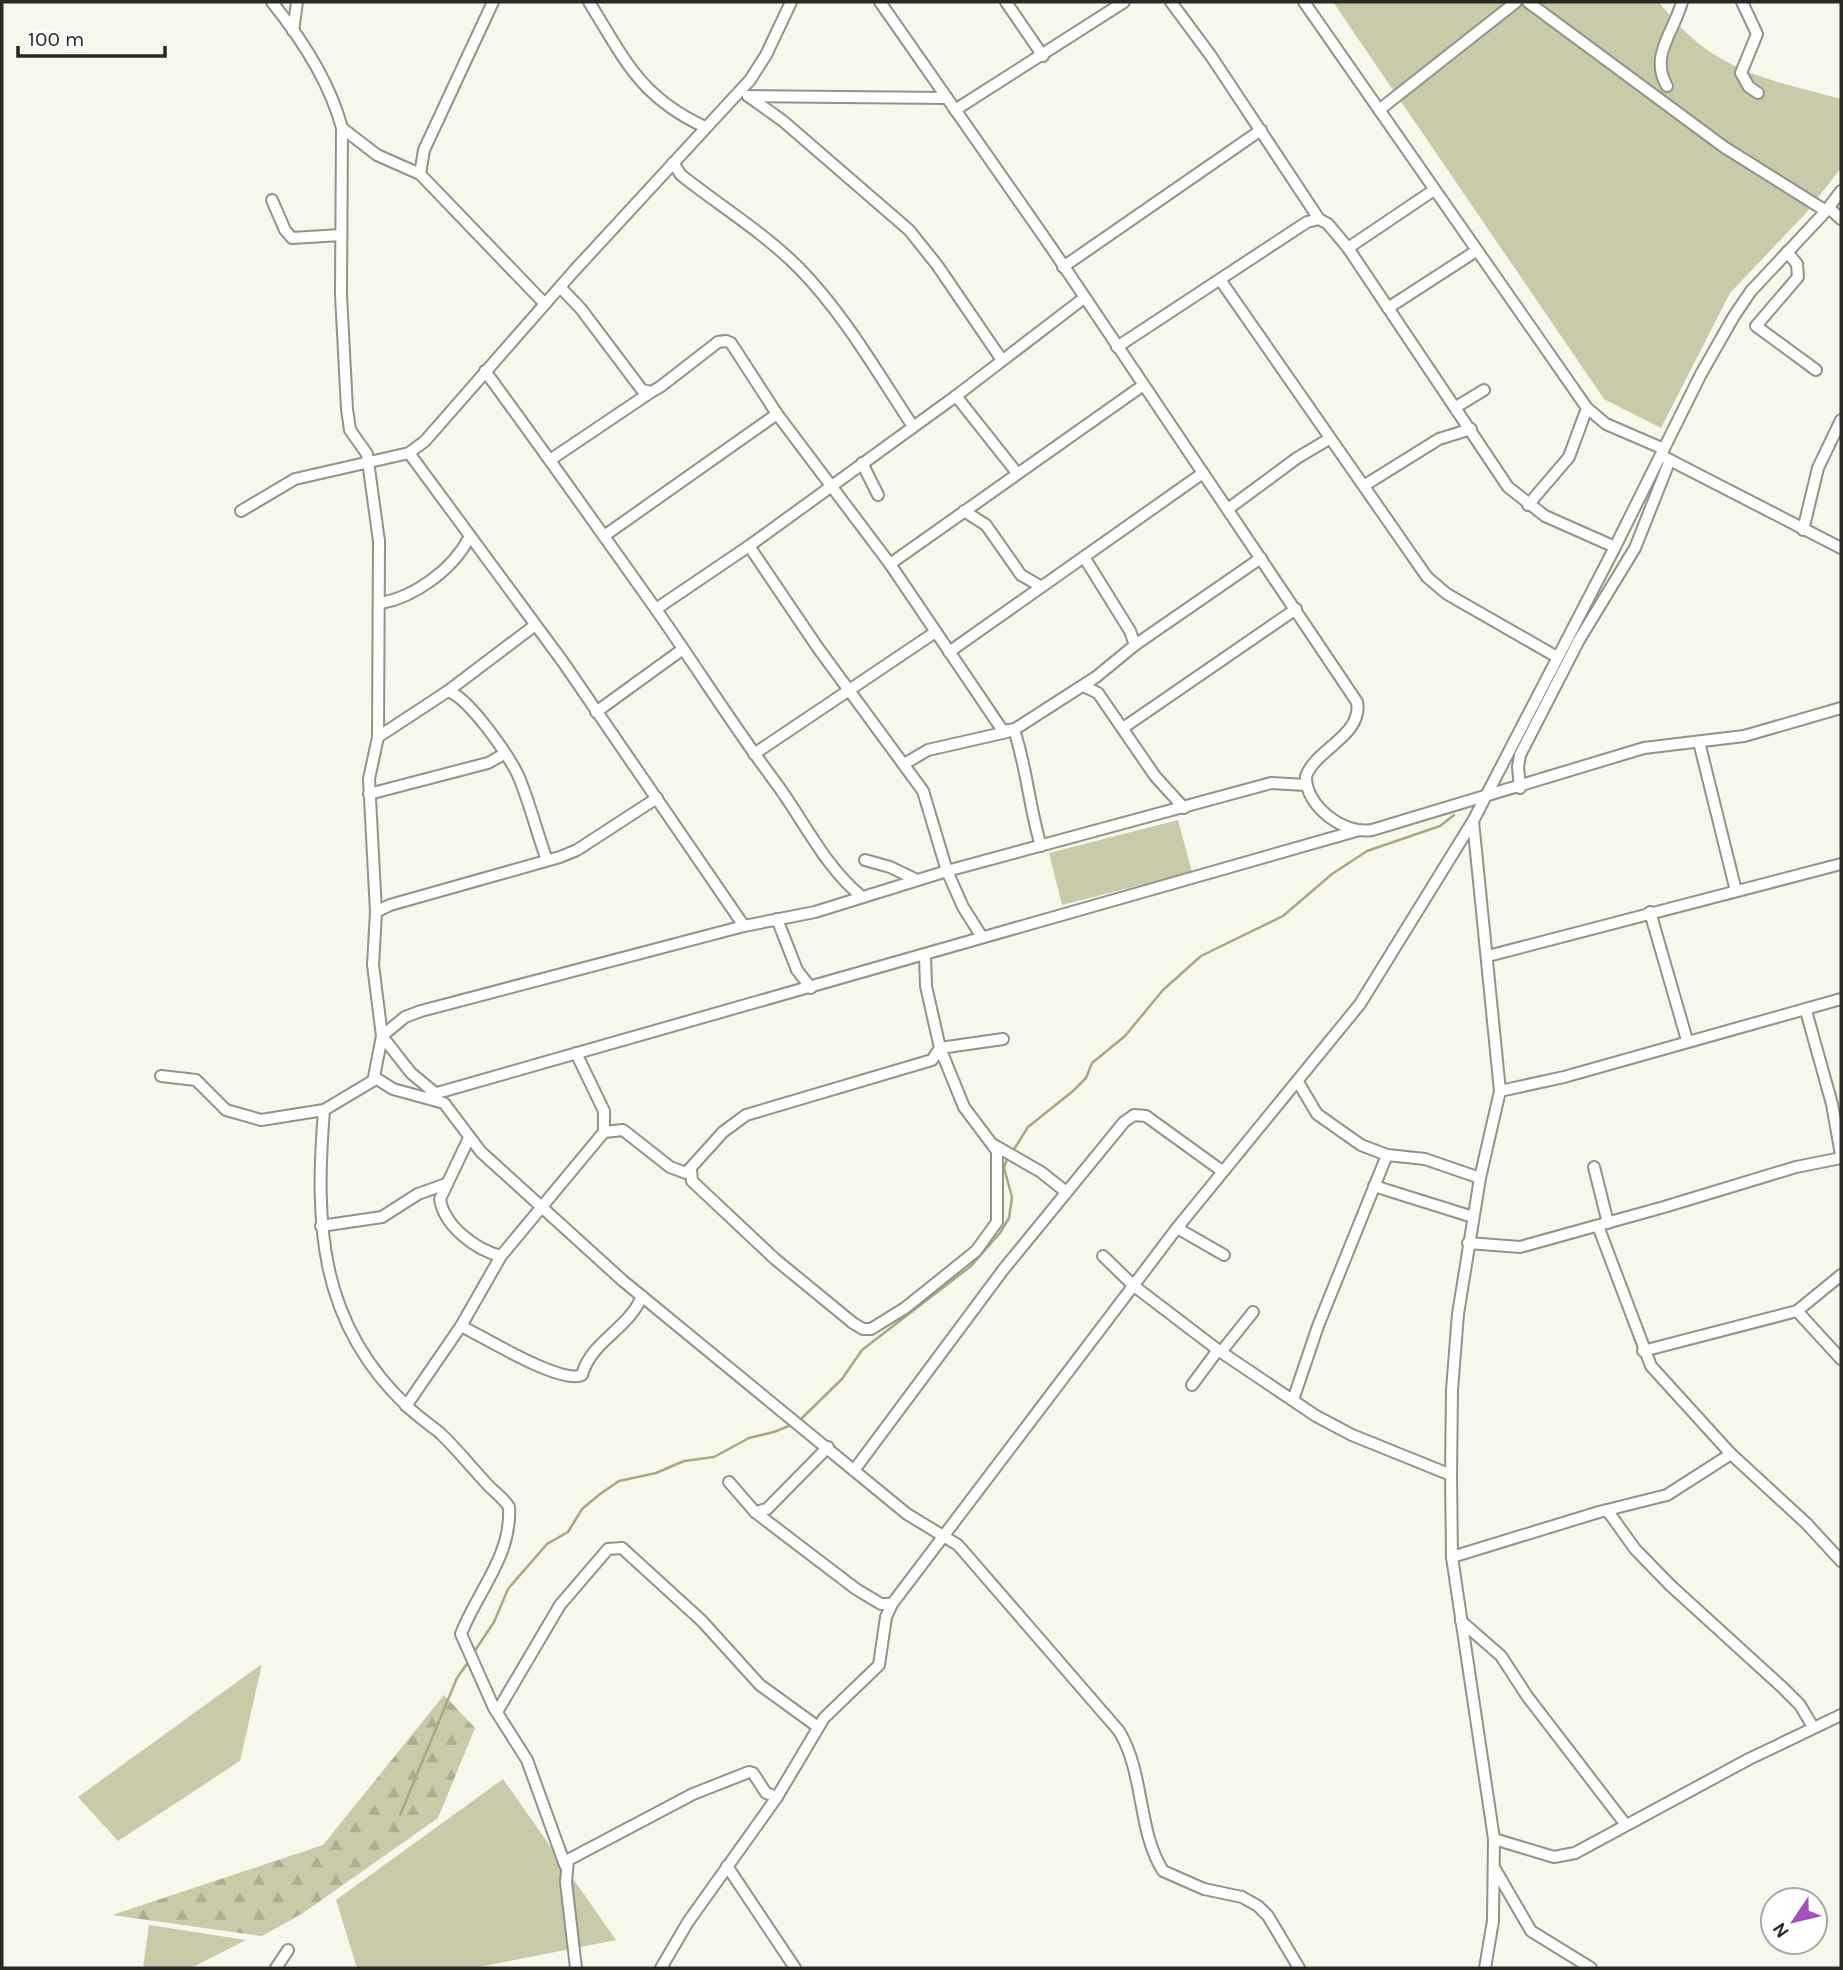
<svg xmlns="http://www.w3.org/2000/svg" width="1843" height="1970" viewBox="0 0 1843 1970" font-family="Karla,sans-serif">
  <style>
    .grass { fill: #c9caa8 }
    .forest { fill: url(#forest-firs) }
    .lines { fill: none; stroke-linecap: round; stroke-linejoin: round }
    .stream { stroke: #a8a982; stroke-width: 2.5 }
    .minor-casing { stroke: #929389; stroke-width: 14 }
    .minor { stroke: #fff; stroke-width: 10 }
  </style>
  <defs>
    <pattern id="forest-firs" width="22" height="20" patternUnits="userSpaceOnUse" patternTransform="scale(1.75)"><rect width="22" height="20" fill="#c9caa8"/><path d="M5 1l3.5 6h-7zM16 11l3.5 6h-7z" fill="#adae90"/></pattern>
  </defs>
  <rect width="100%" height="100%" fill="#f7f7ec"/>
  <g class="grass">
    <path d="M1333,2h326c52,69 104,76 182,97v69l-35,45 -76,80 -69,135 -57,-29z"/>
    <polygon points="1178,820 1192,872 1062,905 1049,853"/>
    <polygon points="262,1664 240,1761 118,1841 78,1797"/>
    <polygon points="503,1779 616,1940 474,1968 357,1968 336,1900"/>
    <polygon points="149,1925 246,1940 191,1968 143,1968"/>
  </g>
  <polygon class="forest" points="444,1695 475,1728 438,1818 303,1913 262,1936 112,1915 323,1845"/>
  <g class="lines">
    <g class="stream">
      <polyline points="1013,1151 1028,1127 1073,1091 1086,1078 1092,1063 1125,1036 1163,990 1201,956 1283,916 1332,874 1367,851 1440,826 1454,815"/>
      <polyline points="798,1422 842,1379 862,1350 971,1266 1000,1233 1009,1218 1012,1197 1004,1168 1008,1156"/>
      <polyline points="474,1652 494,1622 508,1589 547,1544 568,1532 582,1509 600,1494 619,1481 656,1473 684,1461 714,1457 749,1438 774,1432 791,1425"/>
      <polyline points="400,1815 457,1678 469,1661"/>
    </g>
    <defs>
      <g id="minor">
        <path d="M272,2c29,36 58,81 70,126l-1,167 6,114 3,21 17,24 12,87 -1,196 -9,42 7,133 -3,53 9,71 -8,41 19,12 51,14 37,49 141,128 285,234 51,31 161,186c26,43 18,99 44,140l41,18 38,8 16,9 10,10 31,52"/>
        <polyline points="493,2 424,150 420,174 545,304"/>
        <path d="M589,2c36,58 51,95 116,125"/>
        <path d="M880,2l171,245 306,455c6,33 -41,47 -51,74 -1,30 38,59 66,54l272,-82 100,-12 97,-28"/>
        <polyline points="1006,2 1043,56"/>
        <polyline points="1171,2 1211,56 1319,219"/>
        <polyline points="1304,2 1587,408 1606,424 1664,449"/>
        <polyline points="1528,2 1724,147 1826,211"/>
        <polyline points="1742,2 1757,34 1741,73 1749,87 1758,93"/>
        <polyline points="293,31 297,2"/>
        <path d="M1667,86c-18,-30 7,-54 15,-84"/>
        <polyline points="748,96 783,121 909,230 937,265 1002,360"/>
        <polyline points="748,96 947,98"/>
        <polyline points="955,110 1124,2"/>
        <polyline points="1379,110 1516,2"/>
        <polyline points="342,128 377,155 420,174"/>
        <path d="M673,163l8,12c39,31 82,57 118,93 45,46 78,104 113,157"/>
        <polyline points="272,200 285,230 292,238 341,235"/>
        <polyline points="1829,208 1841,219"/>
        <polyline points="1348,248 1434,190"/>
        <polyline points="1787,252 1797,264 1798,277 1756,326 1816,370"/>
        <polyline points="1063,267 1261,130"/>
        <polyline points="1221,281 1427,577 1447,594 1557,657"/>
        <polyline points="561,288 581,309 642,390 651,392 660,387 718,342 726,341 731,343 777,414 890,564 1003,731 1015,729 1096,677 1135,645 1261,558"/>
        <polyline points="1388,308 1476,251"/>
        <polyline points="1117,347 1307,222 1319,219 1328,224 1348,248 1508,487 1545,516 1615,547"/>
        <path d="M485,371c58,79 114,158 170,237 41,58 78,118 121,175 28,38 49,84 86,114"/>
        <polyline points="956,396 1017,473"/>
        <polyline points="1456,407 1484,390"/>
        <polyline points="409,453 563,662 744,926"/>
        <polyline points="1664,457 1841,548"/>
        <polyline points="550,460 651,392"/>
        <polyline points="862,463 878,495"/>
        <polyline points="1365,485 1439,439 1471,429"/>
        <polyline points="1528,505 1569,457 1587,408"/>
        <polyline points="1228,509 1297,458 1329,439"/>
        <polyline points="241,511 295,479 409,453 425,441 573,272 750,80 766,55 791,2"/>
        <polyline points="964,511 986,525 1021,575 1040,586"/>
        <polyline points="1803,530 1818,468 1841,420"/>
        <polyline points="604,536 777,414"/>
        <polyline points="749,546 818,648 923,791 947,871 963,907 982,937"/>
        <polyline points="1084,557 1130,631 1135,645"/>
        <polyline points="890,564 1142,386"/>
        <path d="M381,603c34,-6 72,-34 88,-65"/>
        <polyline points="656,609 749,546 956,396 1084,298"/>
        <polyline points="949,652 1203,473"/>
        <polyline points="1083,686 1098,693 1155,776 1184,808"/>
        <path d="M448,691c21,7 58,61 69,82 11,23 20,61 30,87"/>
        <polyline points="596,712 683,649"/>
        <polyline points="1123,728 1296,609"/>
        <path d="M1014,730c13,38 15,77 27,116"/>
        <polyline points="378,737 448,691 534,626"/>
        <polyline points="1699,742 1736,891"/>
        <polyline points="754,754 934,633"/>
        <polyline points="904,764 928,750 1007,732"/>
        <polyline points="1520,788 1518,767 1520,755 1579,640 1635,548 1670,460"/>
        <polyline points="369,794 488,763 504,754"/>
        <polyline points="1473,821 1500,1091 1480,1178 1458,1314 1452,1390 1451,1475 1452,1557 1494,1839 1493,1921 1485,1968"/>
        <polyline points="865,860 890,867 917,880"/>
        <polyline points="376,912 390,905 560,857 577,850 657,798"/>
        <polyline points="1650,912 1687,1040"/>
        <polyline points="777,919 797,970 811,988"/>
        <polyline points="1488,956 1841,864"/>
        <polyline points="1806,1011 1832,1104 1841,1155"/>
        <polyline points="576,1053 604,1111 604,1132"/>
        <polyline points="161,1076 196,1080 226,1110 261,1120 324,1110 376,1079"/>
        <polyline points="1298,1082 1317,1114 1361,1145 1387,1155 1425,1159 1480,1178"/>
        <polyline points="1500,1091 1564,1077 1841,999"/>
        <polyline points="435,1093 411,1073 382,1036 405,1017 421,1011 744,926 815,912 947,871 1271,783 1306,785"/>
        <polyline points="430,1095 1356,831"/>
        <path d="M324,1110c-9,113 -6,212 83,296 10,10 22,18 33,27 17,16 31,34 47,51 7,8 17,14 22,23 3,49 -32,85 -48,127l33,74 33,52 38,105"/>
        <path d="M469,1138l-29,61c4,27 36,51 61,57"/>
        <polyline points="994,1145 1041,1172 1065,1191"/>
        <polyline points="1594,1167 1608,1223"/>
        <polyline points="691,1170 692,1181 775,1259 853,1323 863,1329 871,1329 905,1308 976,1251 997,1222 997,1151 964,1107 940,1048 1003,1039"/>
        <polyline points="1374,1186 1473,1217"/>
        <polyline points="321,1226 382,1217 418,1194 446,1184"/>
        <polyline points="1598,1226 1651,1366 1731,1454 1807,1524 1841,1561"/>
        <polyline points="1177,1228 1224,1255"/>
        <polyline points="1468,1243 1520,1247 1664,1207 1796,1167 1841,1158"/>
        <polyline points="1103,1256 1134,1286 1218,1350 1316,1416 1352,1435 1451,1475"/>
        <polyline points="1797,1311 1841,1359"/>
        <path d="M461,1326c23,11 100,59 121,49 9,-34 47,-46 60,-79"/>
        <polyline points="1643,1351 1797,1311 1841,1275"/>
        <polyline points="1221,1352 1253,1312"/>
        <polyline points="1192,1385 1218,1350"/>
        <polyline points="1293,1400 1318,1326 1387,1155"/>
        <polyline points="406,1406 461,1326 501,1256 604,1132 623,1130 670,1167 686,1173 723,1132 746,1115 932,1060 940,1048 926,986 925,956"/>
        <polyline points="855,1469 1003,1270 1124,1122 1134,1115 1146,1116 1222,1171"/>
        <polyline points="729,1482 755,1512 856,1589 881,1604 892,1604"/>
        <polyline points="1607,1510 1635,1549 1670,1585 1782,1687 1800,1705 1813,1727"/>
        <polyline points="755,1512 767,1509 828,1447"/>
        <polyline points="1452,1557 1599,1512 1667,1495 1731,1454"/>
        <polyline points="1461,1621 1501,1656 1527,1696 1626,1825"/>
        <polyline points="497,1712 560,1605 608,1549 622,1548 702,1621 760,1685 818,1727"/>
        <polyline points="1494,1839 1554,1857 1575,1853 1749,1759 1841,1715"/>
        <polyline points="727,1866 795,1968"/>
        <polyline points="1495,1869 1531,1931 1591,1968"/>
        <polyline points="276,1968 288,1950"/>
        <polyline points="576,1968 566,1882 568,1860 693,1794 749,1772 753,1773 766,1793 777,1797"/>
        <polyline points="661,1968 688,1922 777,1797 824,1718 879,1665 886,1617 892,1604 1177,1228 1360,1004 1473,821 1615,547 1701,374 1734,316 1751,291 1826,211 1841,191"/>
      </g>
    </defs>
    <use href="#minor" class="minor-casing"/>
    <use href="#minor" class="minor"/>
  </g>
  <rect width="1843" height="1970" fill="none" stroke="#282824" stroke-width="7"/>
  <g transform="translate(1794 1921) rotate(235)"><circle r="33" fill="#ffffff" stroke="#a9a9a7" stroke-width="2"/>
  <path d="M0-5L12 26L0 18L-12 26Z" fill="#a650bd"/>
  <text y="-10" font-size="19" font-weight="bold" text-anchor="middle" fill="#282824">N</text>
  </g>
  <path d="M18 46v10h147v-10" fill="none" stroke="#282824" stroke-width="3.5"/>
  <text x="28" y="46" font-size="21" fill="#282824" stroke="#ffffff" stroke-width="5" paint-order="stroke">100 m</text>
</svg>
